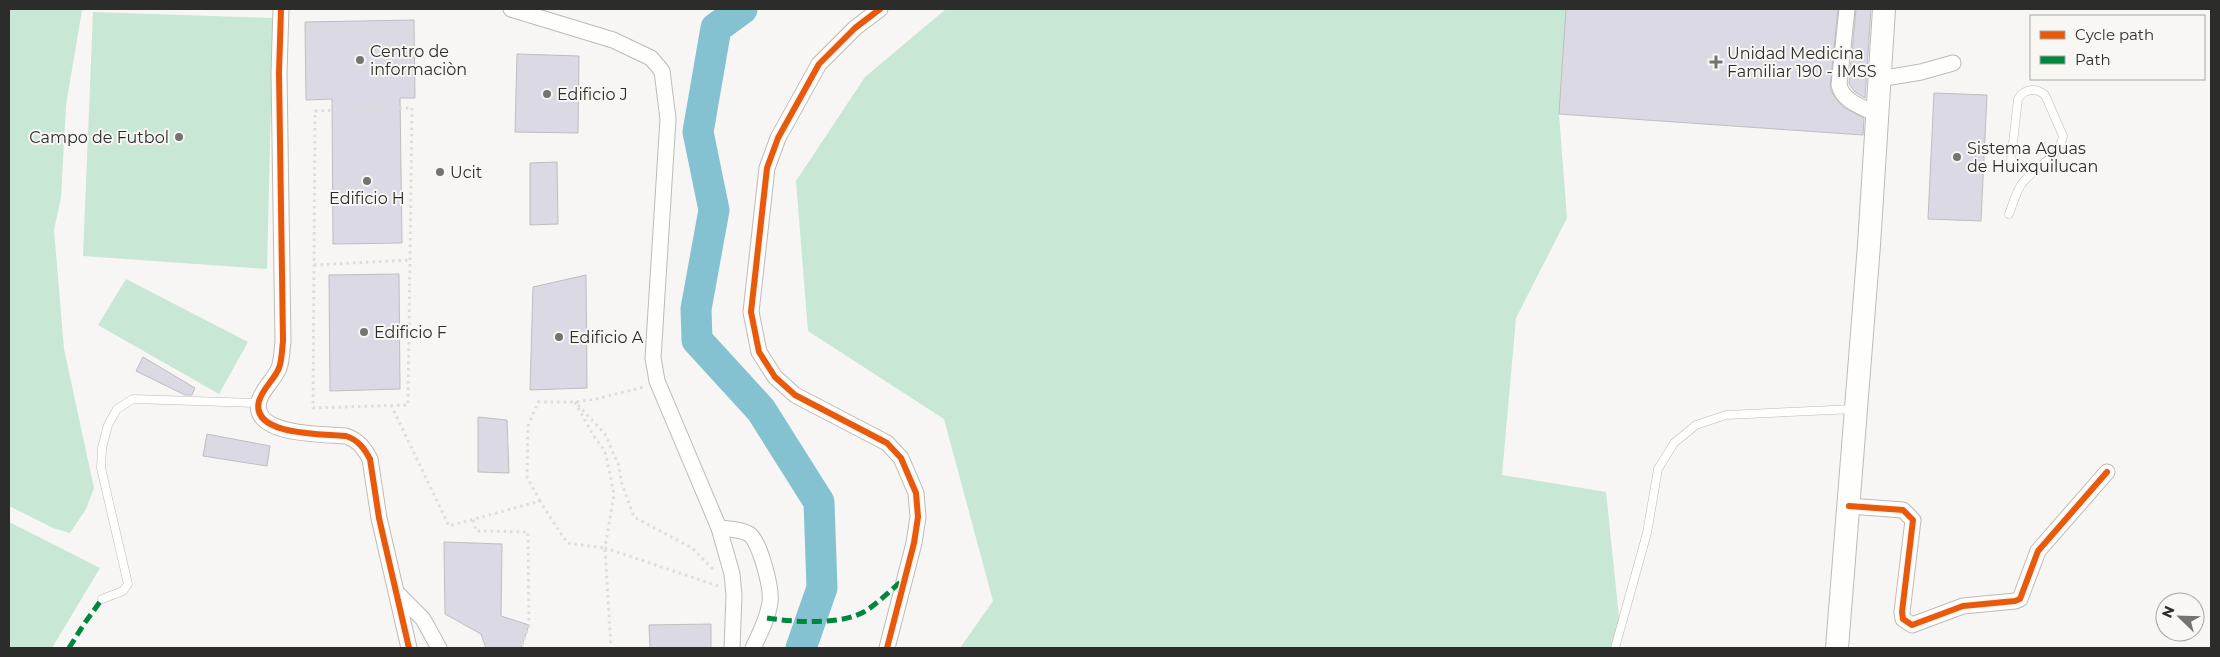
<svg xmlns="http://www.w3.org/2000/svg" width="2220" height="657" viewBox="0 0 2220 657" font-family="Montserrat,sans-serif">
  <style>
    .green { fill: #c8e7d4 }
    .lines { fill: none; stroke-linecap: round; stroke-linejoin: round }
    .river { stroke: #84c2d1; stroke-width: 31 }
    .building { fill: #dbd9e4; stroke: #bfbebe }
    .lane-casing { stroke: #bcbbba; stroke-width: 9 }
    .street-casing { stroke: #bcbbba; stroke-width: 17 }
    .primary-casing { stroke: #bcbbba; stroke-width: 24 }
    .path { stroke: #dedddc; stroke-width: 3; stroke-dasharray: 2.5 4; stroke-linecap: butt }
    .lane { stroke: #fefefd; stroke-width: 8 }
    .street { stroke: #fefefd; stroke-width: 15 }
    .primary { stroke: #fefefd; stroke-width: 22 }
    .quiet { stroke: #00873e; stroke-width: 5; stroke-dasharray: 10 5; stroke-linecap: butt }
    .cycleway-casing { stroke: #f8f7f3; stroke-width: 9 }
    .cycleway { stroke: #e8590c; stroke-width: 6 }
    .poi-dot { fill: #737371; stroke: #f8f7f3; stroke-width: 2 }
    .labels { text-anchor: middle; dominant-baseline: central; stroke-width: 4; stroke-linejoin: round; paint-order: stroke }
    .poi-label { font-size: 16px; fill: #2c2c2b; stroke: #f8f7f3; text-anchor: start }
  </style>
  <rect width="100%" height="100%" fill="#f7f6f4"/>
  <g class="green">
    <polygon points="9,9 82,10 66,105 61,198 54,230 64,349 94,488 86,509 70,533 53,528 9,506"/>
    <polygon points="946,9 1566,9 1559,114 1567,218 1516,318 1502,475 1606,492 1620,627 1615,648 960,648 993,601 944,419 808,331 796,181 865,77"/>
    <polygon points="93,12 273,18 267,269 83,256"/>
    <polygon points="126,279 248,342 219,394 98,325"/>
    <polygon points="9,522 100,568 52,648 9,648"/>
  </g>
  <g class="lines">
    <polyline class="river" points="742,9 716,28 698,132 714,210 696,309 697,340 761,410 819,502 822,588 801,648"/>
  </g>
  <g class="building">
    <polygon points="1566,9 1838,9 1830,88 1834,96 1843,107 1864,118 1863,135 1559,114"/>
    <polygon points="1856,9 1871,9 1865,98 1855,92 1849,84"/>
    <polygon points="414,20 415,98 400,98 402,243 333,244 332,99 306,100 305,22"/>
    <polygon points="517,54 579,56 578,133 515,132"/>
    <polygon points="1934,93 1987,95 1981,221 1928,219"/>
    <polygon points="557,162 558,224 530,225 530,163"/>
    <polygon points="399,274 400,389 330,391 329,275"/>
    <polygon points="586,275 587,388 530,390 533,287"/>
    <polygon points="143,357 195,388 192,395 185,395 136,371"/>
    <polygon points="478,417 507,420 509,473 478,472"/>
    <polygon points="207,434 270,446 267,466 203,456"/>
    <polygon points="444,542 502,544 501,616 529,625 521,648 486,648 481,634 445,614"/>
    <polygon points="711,624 711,648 650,648 649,625"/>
  </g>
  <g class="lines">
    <defs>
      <g id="lane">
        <path d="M2009,214c4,-10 7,-23 14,-32 13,-15 37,-26 40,-46l-18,-41c-10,-8 -21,-6 -27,4l-7,61"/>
        <polyline points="102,599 123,591 128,584 101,468 102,448 108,425 117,409 133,399 259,403"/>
        <polyline points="1615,648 1647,533 1658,469 1674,443 1696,425 1726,415 1854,409"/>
      </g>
      <g id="street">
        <path d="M281,9l-2,64 4,268c-1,8 -1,19 -4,27 -5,12 -16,20 -20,33 -9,35 65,33 87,35 12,4 18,12 24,23l9,59 30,130"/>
        <polyline points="511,9 613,40 651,58 662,71 668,119 653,358 657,381 719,528 732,574 734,595 732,648"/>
        <polyline points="880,9 855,28 819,64 778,138 767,168 751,312 759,352 775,377 795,395 887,443 901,458 916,493 918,517 914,543 887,648"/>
        <path d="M1847,9l-8,76c4,17 24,22 38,29"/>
        <polyline points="1879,79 1921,72 1953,63"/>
        <polyline points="1849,506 1903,510 1913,520 1902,612 1903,619 1912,625 1963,606 2015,601 2020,599 2038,551 2107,472"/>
        <path d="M719,528c9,1 22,1 30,6 11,7 23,55 21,68 -2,16 -10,31 -17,46"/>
        <polyline points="397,593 423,619 439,648"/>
      </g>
      <polyline id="primary" points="1837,648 1869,245 1884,9"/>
    </defs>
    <use href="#lane" class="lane-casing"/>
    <use href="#street" class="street-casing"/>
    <use href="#primary" class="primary-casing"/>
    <g class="path">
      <polygon points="412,108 408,405 313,408 315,111"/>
      <polyline points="314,265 410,260"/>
      <polyline points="575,402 593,435 605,451 614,494 605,548 718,586"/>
      <polyline points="391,405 449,526 540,501 567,543 605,548 611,648"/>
      <polyline points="578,405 605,434 619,466 621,481 634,517 692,548 713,569"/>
      <polyline points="540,501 527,477 528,426 538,402 575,402 596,399 644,387"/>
      <polyline points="473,520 476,531 528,532 529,625 521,648"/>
    </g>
    <use href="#lane" class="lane"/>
    <use href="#street" class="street"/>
    <use href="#primary" class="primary"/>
    <g class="quiet">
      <path d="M767,618c26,4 76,8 100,-8 12,-8 24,-20 36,-30"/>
      <polyline points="69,648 84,624 102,599"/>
    </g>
    <defs>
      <g id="cycleway">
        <path d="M281,9l-2,64 4,268c-1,8 -1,19 -4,27 -5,12 -16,20 -20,33 -9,35 65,33 87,35 12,4 18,12 24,23l9,59 30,130"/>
        <polyline points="880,9 855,28 819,64 778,138 767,168 751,312 759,352 775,377 795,395 887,443 901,458 916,493 918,517 914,543 887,648"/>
        <polyline points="1849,506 1903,510 1913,520 1902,612 1903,619 1912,625 1963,606 2015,601 2020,599 2038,551 2107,472"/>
      </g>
    </defs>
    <use href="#cycleway" class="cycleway-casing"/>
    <use href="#cycleway" class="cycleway"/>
  </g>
  <g class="poi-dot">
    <circle cx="360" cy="60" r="5"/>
    <path d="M1713.5 54.5h5v5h5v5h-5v5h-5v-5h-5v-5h5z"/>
    <circle cx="547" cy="94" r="5"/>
    <circle cx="179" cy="137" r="5"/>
    <circle cx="1957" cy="157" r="5"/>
    <circle cx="440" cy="172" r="5"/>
    <circle cx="367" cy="181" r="5"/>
    <circle cx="364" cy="332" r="5"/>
    <circle cx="559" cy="337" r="5"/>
  </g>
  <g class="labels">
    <g class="poi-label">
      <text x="370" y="51">Centro de<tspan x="370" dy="18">informaciòn</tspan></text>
      <text x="1727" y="53">Unidad Medicina<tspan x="1727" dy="18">Familiar 190 - IMSS</tspan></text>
      <text x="557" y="94">Edificio J</text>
      <text x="169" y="137" text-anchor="end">Campo de Futbol</text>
      <text x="1967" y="148">Sistema Aguas<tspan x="1967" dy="18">de Huixquilucan</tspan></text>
      <text x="450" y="172">Ucit</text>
      <text x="367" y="198" text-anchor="middle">Edificio H</text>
      <text x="374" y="332">Edificio F</text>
      <text x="569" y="337">Edificio A</text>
    </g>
  </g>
  <rect width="2220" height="657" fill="none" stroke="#2c2c2b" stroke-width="20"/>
  <rect x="2030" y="15" width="175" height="65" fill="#f8f7f3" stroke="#a6a6a3"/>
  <rect x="2040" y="31" width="25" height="8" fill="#e8590c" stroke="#a6a6a3"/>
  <text x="2075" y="40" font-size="15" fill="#2c2c2b">Cycle path</text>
  <rect x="2040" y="56" width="25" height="8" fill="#00873e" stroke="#a6a6a3"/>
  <text x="2075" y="65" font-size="15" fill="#2c2c2b">Path</text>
  <g transform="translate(2180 617) rotate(293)"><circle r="24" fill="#f8f7f3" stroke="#a6a6a3"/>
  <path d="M0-4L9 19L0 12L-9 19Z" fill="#737371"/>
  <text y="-8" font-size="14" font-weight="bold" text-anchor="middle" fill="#2c2c2b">N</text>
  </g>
</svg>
